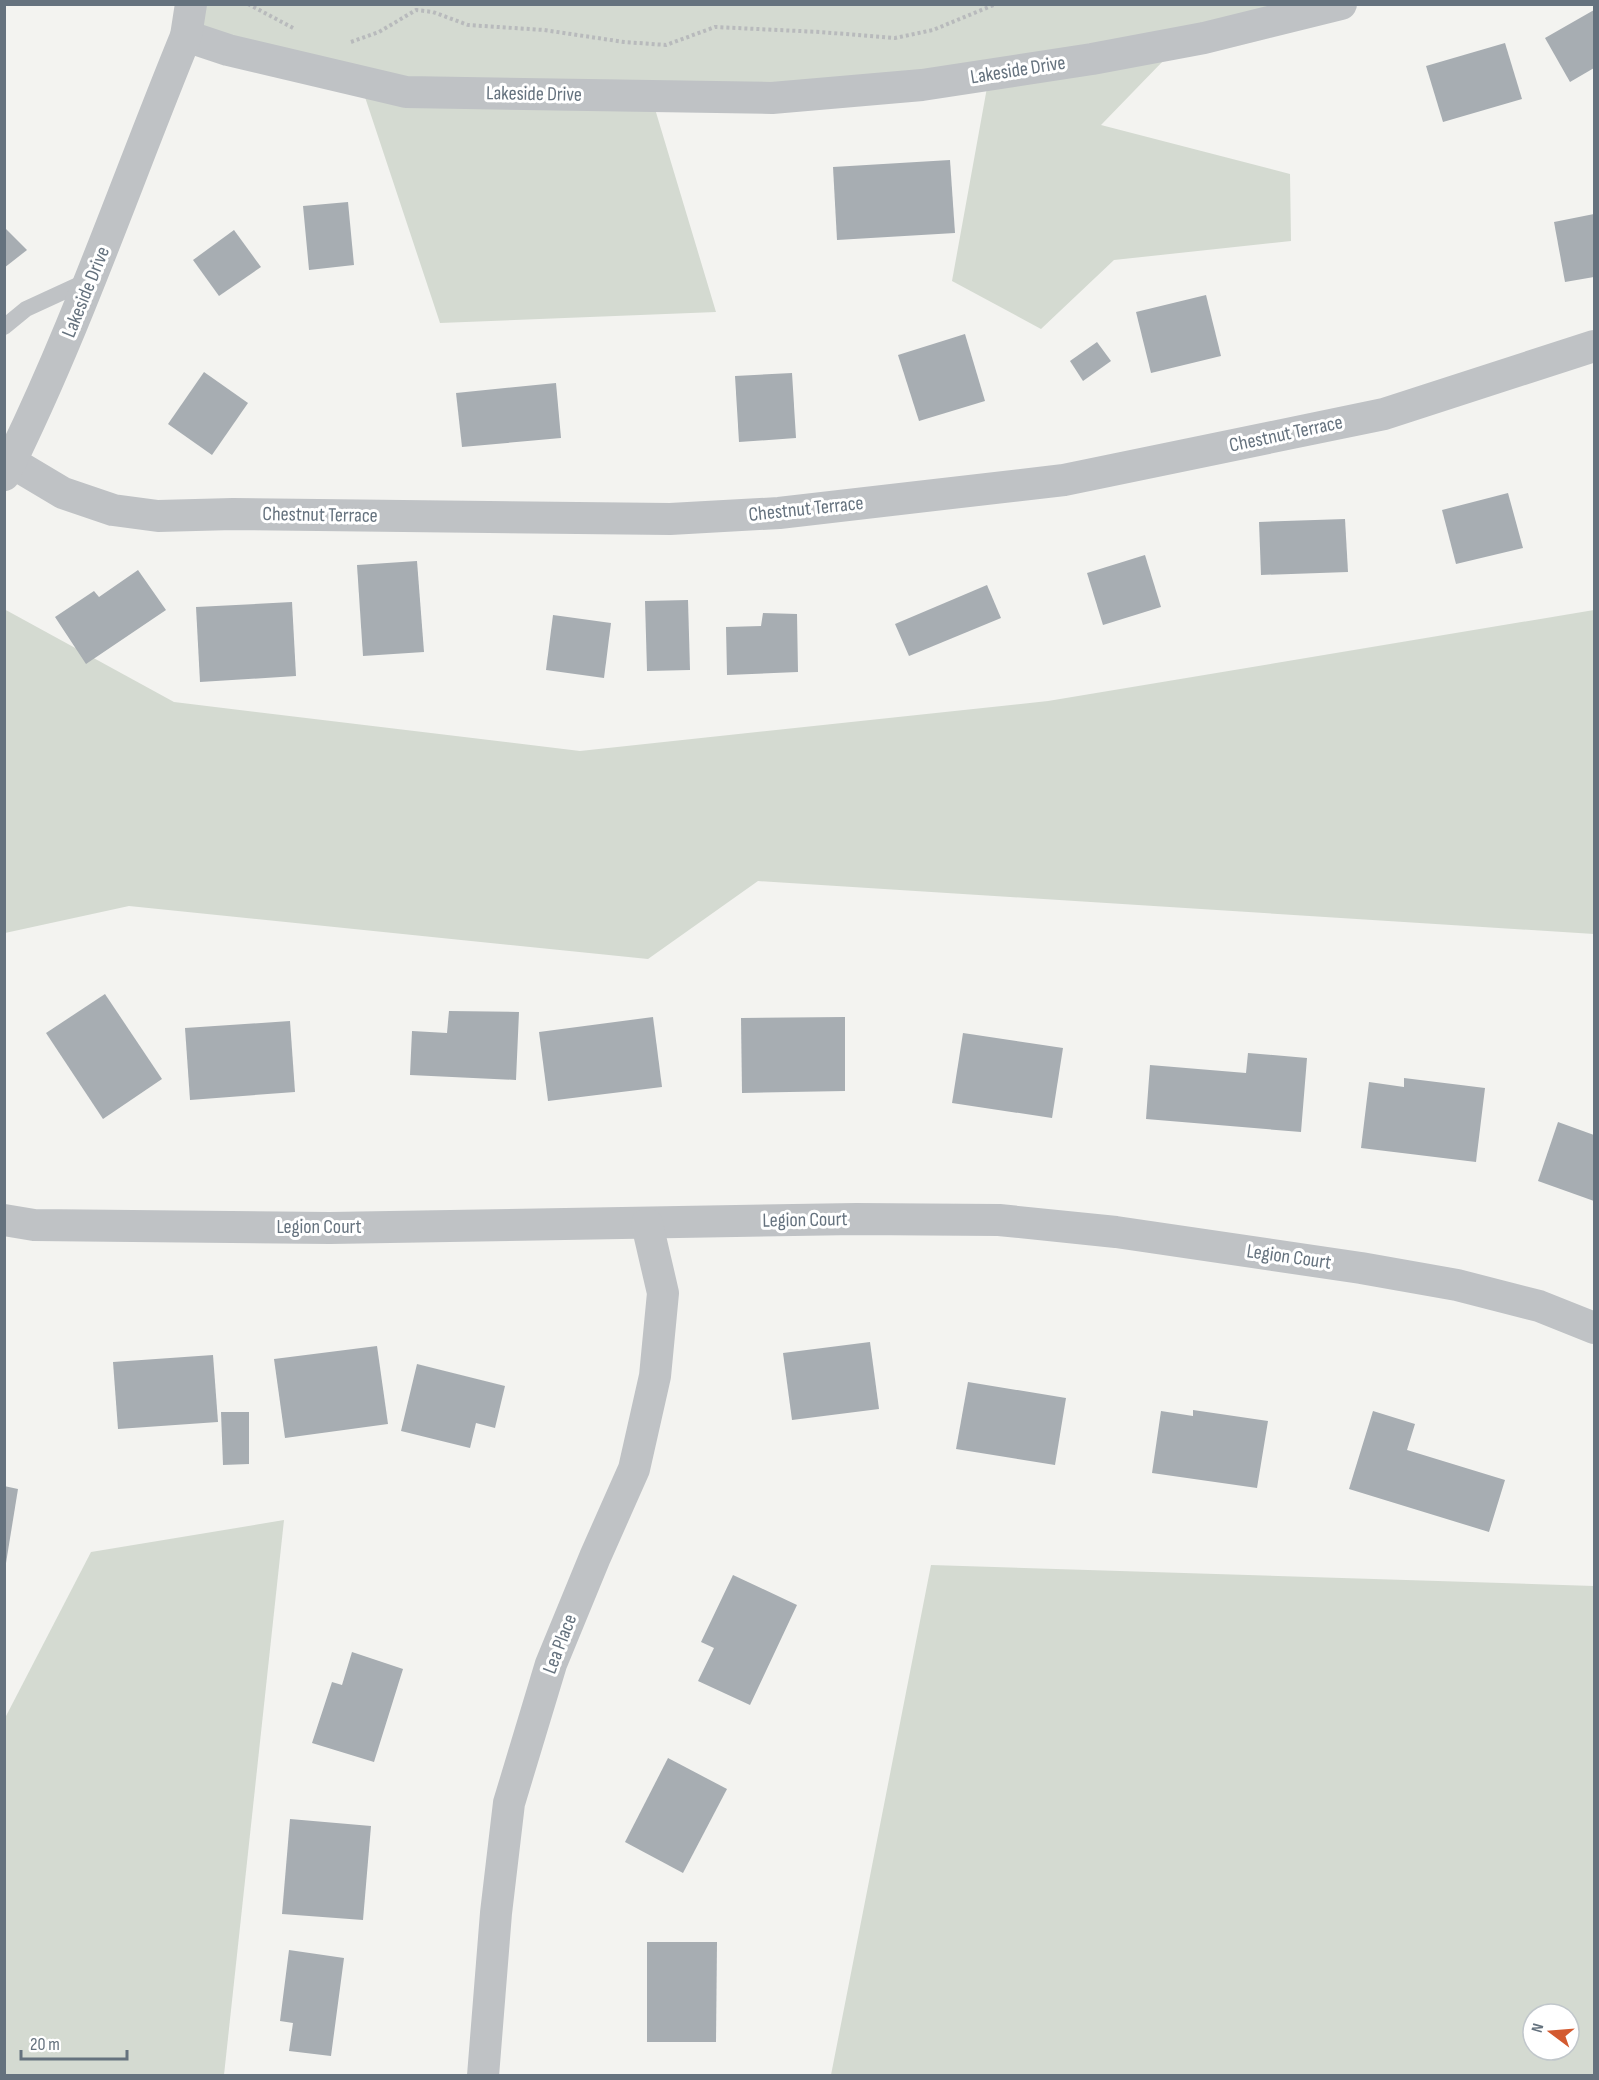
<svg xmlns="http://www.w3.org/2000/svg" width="1599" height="2080" viewBox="0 0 1599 2080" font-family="'Sofia Sans Condensed',sans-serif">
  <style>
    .green { fill: #d4dad1; fill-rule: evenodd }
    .building { fill: #a7adb2 }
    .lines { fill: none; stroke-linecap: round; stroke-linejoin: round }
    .path { stroke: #b8babc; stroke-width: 4; stroke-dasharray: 3 3; stroke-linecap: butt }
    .service { stroke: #bfc2c5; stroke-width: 16 }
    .minor { stroke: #bfc2c5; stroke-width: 32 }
    .labels { text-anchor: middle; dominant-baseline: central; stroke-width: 6; stroke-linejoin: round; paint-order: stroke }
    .street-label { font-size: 20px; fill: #65727e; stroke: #fff }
  </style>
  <rect width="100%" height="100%" fill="#f3f3f0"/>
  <g class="green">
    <polygon points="186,5 1272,5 1196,27 1101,125 1290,174 1291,241 1114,260 1041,329 952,281 990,71 652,99 716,312 440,323 359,79 186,36"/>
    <polygon points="4,609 174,702 580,751 1048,701 1594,610 1594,934 758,881 648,959 129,906 5,933"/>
    <polygon points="284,1520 224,2075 5,2075 5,1718 91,1552"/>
    <path d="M931,1565l663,21v489h-763zM1533,2014h36v36h-36z"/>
  </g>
  <g class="building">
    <polygon points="1594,10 1594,68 1570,82 1545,38"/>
    <polygon points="1505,43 1522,99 1443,122 1426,66"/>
    <polygon points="950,160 955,233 837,240 833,167"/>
    <polygon points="348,202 354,265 309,270 303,206"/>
    <polygon points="1594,214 1594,277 1565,282 1554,222"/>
    <polygon points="4,227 27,250 4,268"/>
    <polygon points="234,230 261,267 219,296 193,260"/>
    <polygon points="1206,295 1221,356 1151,373 1136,312"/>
    <polygon points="965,334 985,401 919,421 898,355"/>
    <polygon points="1097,342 1111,361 1083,381 1070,361"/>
    <polygon points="204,372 248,403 212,455 168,424"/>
    <polygon points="792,373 796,438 739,442 735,376"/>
    <polygon points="556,383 561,438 462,447 456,393"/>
    <polygon points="1508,493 1523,548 1456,564 1442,510"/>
    <polygon points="1345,519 1348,572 1261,575 1259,522"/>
    <polygon points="1145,555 1161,607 1103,625 1087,573"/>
    <polygon points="417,561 424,652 363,656 357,565"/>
    <polygon points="138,570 166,610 86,664 55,617 94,591 99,597"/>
    <polygon points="987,585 1001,618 909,656 895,624"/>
    <polygon points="688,600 690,670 647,671 645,601"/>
    <polygon points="292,602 296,676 200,682 196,607"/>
    <polygon points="763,613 797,614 798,672 727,675 726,627 761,626"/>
    <polygon points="553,615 611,623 604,678 546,670"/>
    <polygon points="105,994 162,1079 103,1119 46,1033"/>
    <polygon points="449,1011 519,1012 516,1080 410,1075 412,1031 447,1033"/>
    <polygon points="653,1017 662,1087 548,1101 539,1032"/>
    <polygon points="845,1017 845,1091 742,1093 741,1018"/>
    <polygon points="290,1021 295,1092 190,1100 185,1028"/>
    <polygon points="963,1033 1063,1048 1052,1118 952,1103"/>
    <polygon points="1248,1053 1307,1058 1301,1132 1146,1119 1150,1065 1246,1073"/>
    <polygon points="1404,1078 1485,1088 1476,1162 1361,1148 1369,1082 1404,1087"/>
    <polygon points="1558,1122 1594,1135 1594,1201 1538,1181"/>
    <polygon points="870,1342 879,1409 792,1420 783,1353"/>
    <polygon points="377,1346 388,1424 285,1438 274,1359"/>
    <polygon points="213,1355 218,1422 118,1429 113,1362"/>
    <polygon points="417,1364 505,1386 495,1428 476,1423 470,1448 401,1431"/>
    <polygon points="968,1382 1066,1398 1055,1465 956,1449"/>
    <polygon points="1193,1410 1268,1421 1257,1488 1152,1473 1161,1411 1193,1416"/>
    <polygon points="1373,1411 1415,1424 1407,1450 1505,1480 1489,1532 1349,1489"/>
    <polygon points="221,1412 249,1412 249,1464 223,1465"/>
    <polygon points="4,1486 18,1489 6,1563 4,1563"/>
    <polygon points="733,1575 797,1605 750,1705 698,1681 714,1648 701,1642"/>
    <polygon points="352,1652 403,1669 374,1762 312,1743 332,1682 342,1685"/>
    <polygon points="668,1758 727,1789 683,1873 625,1842"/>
    <polygon points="290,1819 371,1826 363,1920 282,1914"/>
    <polygon points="647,1942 717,1942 716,2042 647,2042"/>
    <polygon points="289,1950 344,1958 331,2056 289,2051 293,2023 280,2021"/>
  </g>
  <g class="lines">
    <g class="path">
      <polyline points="248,4 295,29"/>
      <polyline points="351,42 379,32 416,10 433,12 468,25 544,30 624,42 666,45 715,27 820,32 895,38 933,30 996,4"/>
    </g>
    <polyline class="service" points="4,327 26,309 89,280"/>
    <g class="minor">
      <polyline points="186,36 228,50 406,92 772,98 922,85 1092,59 1204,38 1341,4"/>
      <polyline points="11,462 63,493 113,510 158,516 233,514 670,519 779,513 1064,480 1384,414 1594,346"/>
      <path d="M4,475c71,-142 122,-293 182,-439l5,-32"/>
      <polyline points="4,1220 34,1225 330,1228 856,1219 999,1220 1116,1232 1361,1268 1457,1285 1539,1306 1594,1328"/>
      <polyline points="483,2076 496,1913 509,1803 551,1664 595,1557 634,1469 655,1376 663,1293 647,1224"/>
    </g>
  </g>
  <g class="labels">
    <g class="street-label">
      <text transform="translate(1018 70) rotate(-9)">Lakeside Drive</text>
      <text transform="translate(534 94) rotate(1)">Lakeside Drive</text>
      <text transform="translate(86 292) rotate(-68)">Lakeside Drive</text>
      <text transform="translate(1286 434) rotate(-12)">Chestnut Terrace</text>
      <text transform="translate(806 509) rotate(-6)">Chestnut Terrace</text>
      <text transform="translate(320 515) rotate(1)">Chestnut Terrace</text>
      <text transform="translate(805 1220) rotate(-1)">Legion Court</text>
      <text x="319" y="1227">Legion Court</text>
      <text transform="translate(1289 1257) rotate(8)">Legion Court</text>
      <text transform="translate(560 1644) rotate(-69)">Lea Place</text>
    </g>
  </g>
  <rect width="1599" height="2080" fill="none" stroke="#65727e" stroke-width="12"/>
  <g transform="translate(1551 2032) rotate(286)"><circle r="28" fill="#ffffff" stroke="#c1c7cb" stroke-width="1.5"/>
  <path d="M0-4.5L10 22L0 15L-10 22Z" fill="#d35a30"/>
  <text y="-9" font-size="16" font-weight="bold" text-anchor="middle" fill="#65727e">N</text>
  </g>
  <path d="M21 2050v9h106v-9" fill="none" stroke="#65727e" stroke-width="3"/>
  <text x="30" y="2050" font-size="18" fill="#65727e" stroke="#ffffff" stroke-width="4.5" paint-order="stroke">20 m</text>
</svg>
